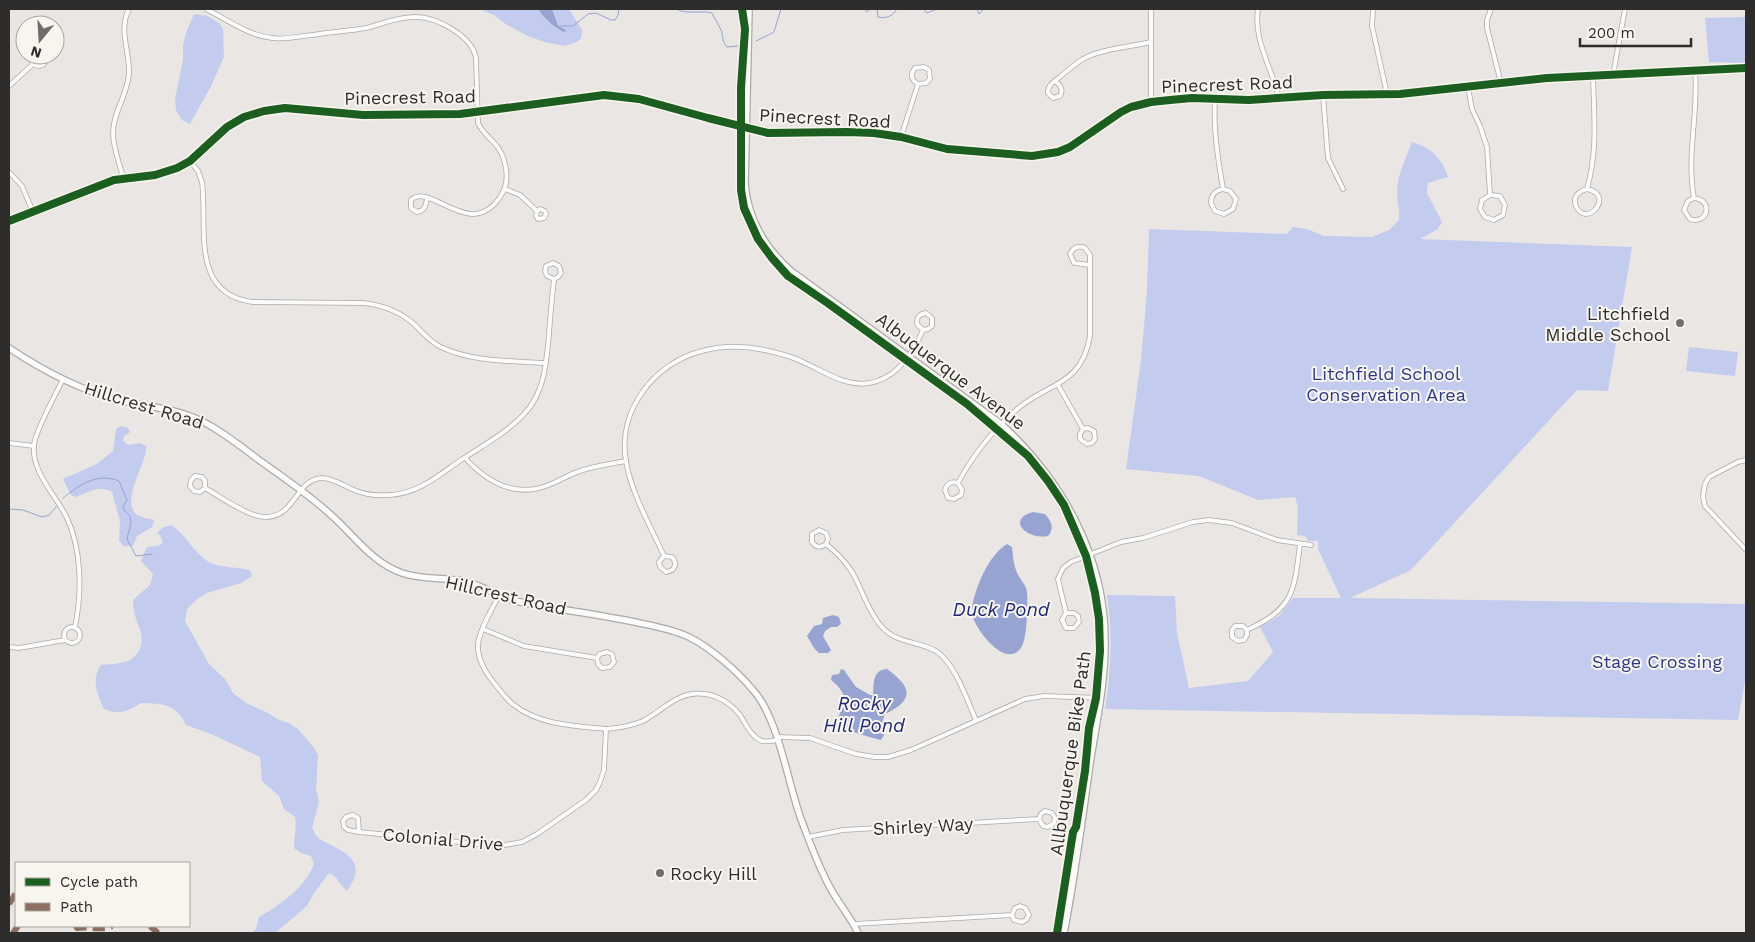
<svg xmlns="http://www.w3.org/2000/svg" width="1755" height="942" viewBox="0 0 1755 942" font-family="'Work Sans',sans-serif">
  <style>
    .green { fill: #c3ccef }
    .water { fill: #97a4d1 }
    .lines { fill: none; stroke-linecap: round; stroke-linejoin: round }
    .stream { stroke: #97a4d1; stroke-width: 1 }
    .street-casing { stroke: #acaaa8; stroke-width: 5.5 }
    .secondary-casing { stroke: #acaaa8; stroke-width: 8 }
    .street { stroke: #fcfbfb; stroke-width: 4 }
    .secondary { stroke: #fcfbfb; stroke-width: 5.5 }
    .quiet { stroke: #8d6e63; stroke-width: 6; stroke-dasharray: 12 6; stroke-linecap: butt }
    .cycleway-casing { stroke: #f8f5ee; stroke-width: 11 }
    .cycleway { stroke: #1b5e20; stroke-width: 8 }
    .poi-dot { fill: #6f6e6b; stroke: #f8f5ee; stroke-width: 2 }
    .labels { text-anchor: middle; dominant-baseline: central; stroke-width: 4; stroke-linejoin: round; paint-order: stroke }
    .street-label { font-size: 18px; fill: #2e2d2b; stroke: #f8f5ee }
    .poi-label { font-size: 18px; fill: #2e2d2b; stroke: #f8f5ee; text-anchor: end }
    .park-label { font-size: 18px; fill: #2c3a88; stroke: #f8f5ee }
    .water-label { font-size: 19px; font-style: italic; fill: #1e2875; stroke: #f8f5ee }
  </style>
  <rect width="100%" height="100%" fill="#e9e6e3"/>
  <g class="green">
    <polygon points="479,9 569,9 582,30 581,38 577,42 564,46 545,42 530,37 507,25 494,15"/>
    <polygon points="194,14 207,16 219,23 223,29 224,57 210,88 190,124 182,120 176,110 175,99 183,60 183,45 186,33"/>
    <polygon points="1746,17 1746,63 1709,62 1705,18"/>
    <path d="M1412,142c19,5 30,16 36,35l-20,6 -1,10 15,29 -4,7 -18,10 212,8 -24,144 -31,-1 -166,180 -61,28 396,6v72l-8,44 -633,-11c6,-38 8,-75 2,-114l68,1 2,37 12,55 59,-7 25,-29 -13,-25 19,-11 14,-18h48l-23,-49v-8h-10l-3,-5 -8,-1 1,-28 -3,-10 -37,3 -59,-24 -73,-7 15,-109 6,-69 2,-62 138,5 6,-7 14,2 17,7 48,1 17,-7 10,-10c1,-9 -2,-18 -2,-28 0,-16 9,-34 15,-50z"/>
    <polygon points="1689,347 1738,352 1735,376 1686,371"/>
    <path d="M121,426l7,2 2,4 -6,4 -1,5 5,4 12,-2 6,3c3,14 -29,59 -7,70 4,2 11,3 15,4l-2,7 -15,9 -4,10h-9l-5,-5 1,-20 -8,-29c-14,-8 -23,1 -37,5l-4,-2 -8,-16 34,-15 16,-13 3,-22z"/>
    <path d="M171,525c16,10 23,29 40,38 12,5 26,4 39,7l2,6 -11,7 -34,10 -10,6 -10,10 -2,12 24,43 17,16 7,13 13,10 22,10 11,7 10,3 9,6 16,19 4,7 -2,34 3,13 -7,26c2,3 4,8 6,10 2,2 8,4 11,6 24,12 36,21 18,47 -6,-5 -11,-16 -18,-18l-15,20 -7,13 -27,23 -6,4h-22l4,-4 3,-12c22,-13 45,-28 55,-53l-3,-8 -10,-3 -7,-5c0,-11 3,-20 1,-31l-11,-8 -5,-13 -17,-15 -2,-24 -49,-23 -25,-9c-10,-22 -24,-21 -45,-22 -14,9 -22,12 -37,6 -7,-15 -13,-29 -3,-44 18,-2 33,0 40,-19 1,-5 1,-11 -1,-16 -4,-11 -7,-18 -7,-30l17,-15 3,-11 -12,-13 6,-14 10,-1 6,-3 -3,-8 -3,-2 5,-5z"/>
  </g>
  <g class="water">
    <path d="M538,9h14l6,17 8,4 -2,2c-10,-5 -20,-14 -26,-23z"/>
    <path d="M1033,512l12,2c6,7 10,14 3,22 -20,4 -43,-16 -15,-24z"/>
    <path d="M1007,544l5,3c1,7 1,15 4,23 2,8 11,15 11,23 1,11 0,44 -5,53 -14,26 -47,-16 -50,-32 -1,-12 6,-29 11,-40 6,-12 13,-23 24,-30z"/>
    <polygon points="833,615 839,617 841,624 837,627 831,627 825,631 823,636 831,650 828,653 819,653 814,648 807,636 814,626 822,624 823,618"/>
    <path d="M841,669l3,1 12,17 14,8h3c1,-11 -1,-25 14,-26 25,18 28,31 -2,45l-2,6 2,13 -4,7c-11,-3 -38,-9 -43,-19l2,-9 6,-9c-2,-10 -7,-17 -15,-23l1,-5 7,-1z"/>
  </g>
  <g class="lines">
    <g class="stream">
      <path d="M676,9c10,6 25,1 36,4 3,6 5,9 8,15 4,6 1,13 7,19l11,-1"/>
      <polyline points="864,9 867,12 870,9"/>
      <path d="M877,9l1,8c8,2 15,-1 19,-8"/>
      <polyline points="923,9 927,13 937,9"/>
      <polyline points="977,9 979,14 984,9"/>
      <polyline points="559,26 573,26 588,14 596,13 611,20 615,20 618,15 619,9"/>
      <polyline points="756,41 774,32 781,9"/>
      <path d="M63,498c16,-13 35,-26 56,-17l8,19 -4,6 2,5 5,5 1,6 -4,17 9,17 16,-2"/>
      <polyline points="9,509 23,510 42,517 49,515 56,507"/>
    </g>
    <defs>
      <g id="street">
        <path d="M206,9c20,10 43,27 66,29 13,2 28,-2 41,-3 18,-3 36,-4 53,-7 16,-4 31,-11 48,-11 22,-1 58,19 62,41l2,65c7,15 21,19 26,37 4,13 4,26 -4,37 -30,45 -70,-16 -89,3v8l6,4c8,-1 9,-7 10,-14"/>
        <polyline points="1151,9 1151,102"/>
        <path d="M1258,9c-5,31 14,59 21,89"/>
        <polyline points="1373,9 1372,26 1387,94"/>
        <polyline points="1491,9 1487,20 1487,28 1501,83"/>
        <polyline points="31,55 31,59 33,64"/>
        <path d="M33,64c5,3 10,3 13,-3v-6"/>
        <polyline points="1613,75 1625,9"/>
        <path d="M1055,81c5,4 9,8 5,15l-7,2 -5,-5c-1,-8 7,-12 13,-17 7,-6 14,-12 22,-17 18,-10 47,-12 68,-17"/>
        <polyline points="9,86 33,64"/>
        <polyline points="1468,87 1472,109 1480,126 1487,147 1490,195 1482,200 1480,209 1485,217 1494,220 1503,215 1505,205 1500,196 1490,195"/>
        <polyline points="1323,95 1328,158 1343,189"/>
        <path d="M1215,99c-2,30 3,60 8,90 -7,1 -12,6 -12,14l4,8 9,3 9,-5 3,-10 -6,-8 -7,-2"/>
        <path d="M901,137l17,-53 8,-1 4,-4 -1,-9 -5,-3 -9,1c-5,6 -4,12 3,16"/>
        <path d="M190,161l8,10 4,11c6,44 -13,112 51,120l110,1c19,2 38,9 52,22 8,8 15,17 26,22 30,15 72,14 105,16"/>
        <polyline points="9,172 22,186 33,212"/>
        <path d="M123,178c-3,-14 -10,-30 -10,-45 0,-21 15,-39 16,-60 1,-21 -11,-43 0,-64"/>
        <polyline points="505,189 520,195 537,211 536,216 538,219 544,218 546,214 545,211 540,209 537,211"/>
        <path d="M1587,189c29,6 -1,40 -11,17 -4,-9 3,-15 11,-17 11,-40 7,-72 6,-113"/>
        <path d="M1694,198c20,2 14,27 -4,21l-6,-9 4,-9 6,-3c-8,-44 5,-85 1,-128"/>
        <path d="M63,379c-7,15 -28,52 -29,66 -3,27 22,50 33,73 15,32 15,75 8,109"/>
        <polyline points="1058,385 1083,429 1080,434 1080,439 1087,444 1092,443 1095,439 1094,431 1088,428 1083,429"/>
        <polyline points="9,443 34,446"/>
        <path d="M465,458c23,25 52,41 86,26 10,-4 19,-10 29,-13 14,-5 30,-7 46,-10"/>
        <polyline points="1746,460 1738,462 1709,477 1705,484 1703,496 1705,506 1746,550"/>
        <path d="M958,483l4,7 -1,5 -7,4 -6,-1 -3,-8c2,-7 7,-9 13,-7 14,-26 34,-52 57,-72 30,-28 67,-24 75,-75v-81l-5,-7c-7,-3 -12,0 -15,6l4,9 16,2"/>
        <path d="M205,488v-7l-3,-4 -7,-1 -4,4 -1,6 4,5 6,1 5,-4c14,8 38,25 53,28 37,8 36,-37 64,-38 11,0 22,8 32,12 12,5 25,6 37,5 28,-2 48,-20 70,-35 21,-14 47,-28 64,-47 20,-22 21,-50 24,-78 1,-18 3,-37 5,-56l4,-2 3,-4 -2,-7 -6,-3 -7,3 -1,5 2,5 7,3"/>
        <path d="M826,544c-5,4 -10,4 -14,-2v-8l7,-4 7,3 2,6 -2,5c10,8 19,17 26,28 10,17 16,39 29,54 14,17 37,15 55,25 19,12 31,49 40,69"/>
        <path d="M664,556l8,1c6,6 3,14 -6,15l-6,-5 -1,-5 5,-6c-13,-29 -33,-63 -38,-95 -9,-50 28,-98 76,-110 22,-6 46,-5 67,0 13,3 25,6 36,12 20,9 41,24 64,20 27,-4 44,-30 54,-53l5,-1 4,-3v-8l-6,-5c-7,1 -10,5 -9,11l6,6"/>
        <path d="M499,595c-7,15 -19,33 -21,49 -1,15 7,28 16,39 6,7 12,16 20,22 25,20 62,21 92,24 13,-1 25,-3 37,-8 21,-11 35,-31 62,-27 14,2 26,10 35,21 6,9 11,22 22,26 5,1 11,0 16,-1"/>
        <polyline points="1066,613 1074,613 1078,616 1079,622 1074,628 1066,628 1062,620 1066,613 1058,579 1063,568 1071,562 1121,542 1143,538 1193,522 1209,520 1232,523 1277,540 1311,545"/>
        <circle cx="72" cy="635" r="8"/>
        <polyline points="483,629 524,646 597,658 598,664 602,668 610,667 614,662 612,654 607,652 600,654 597,658"/>
        <path d="M1247,630v5l-3,5 -6,1 -6,-4v-7l3,-4h8l4,4c47,-22 47,-38 53,-86"/>
        <polyline points="9,647 19,648 65,640"/>
        <polyline points="777,737 810,738 856,754 875,757 888,757 911,750 1025,699 1044,696 1100,698"/>
        <polyline points="359,832 358,818 353,815 346,817 343,821 344,827 348,830 359,832 499,846 522,842 537,834 586,800 596,790 600,782 604,770 606,729"/>
        <polyline points="808,837 843,830 1039,819 1043,826 1048,827 1054,823 1055,818 1052,813 1045,811 1041,814 1039,819"/>
        <polyline points="854,924 1012,915 1014,920 1022,922 1026,920 1029,915 1025,908 1020,906 1015,908 1012,915"/>
      </g>
      <g id="secondary">
        <path d="M749,9l-4,175c3,35 20,64 46,87l210,153c62,56 105,135 104,220 0,40 -9,81 -15,120 -8,57 -15,113 -26,169"/>
        <polyline points="9,221 114,180 155,175 177,168 190,161 227,127 244,117 264,111 285,108 363,115 460,114 604,95 639,99 708,118 768,133 847,132 874,133 901,137 947,149 1032,156 1058,152 1070,147 1121,112 1131,107 1151,102 1170,100 1192,98 1249,100 1323,95 1400,94 1547,78 1746,68"/>
        <path d="M9,348c33,22 70,42 110,52 30,8 62,8 90,25 18,10 34,23 50,35 24,17 49,34 71,54 24,21 41,48 72,59 20,7 41,4 61,8 18,3 34,16 52,20 40,8 80,13 120,21 18,4 37,7 54,15 22,11 48,34 64,53 26,29 34,91 48,129 9,24 18,50 31,72 8,14 19,27 26,42"/>
      </g>
    </defs>
    <use href="#street" class="street-casing"/>
    <use href="#secondary" class="secondary-casing"/>
    <use href="#street" class="street"/>
    <use href="#secondary" class="secondary"/>
    <g class="quiet">
      <polyline points="9,904 16,893"/>
      <path d="M76,926l1,2c12,-2 24,3 35,-2"/>
      <polyline points="150,926 158,933"/>
      <polyline points="13,933 18,926"/>
    </g>
    <defs>
      <g id="cycleway">
        <polyline points="742,9 745,29 741,88 741,190 744,208 758,239 772,258 788,276 829,304 967,404 1028,456 1048,481 1064,505 1086,556 1095,593 1099,619 1100,651 1096,698 1089,728 1085,771 1076,827 1073,832 1057,933"/>
        <polyline points="9,221 114,180 155,175 177,168 190,161 227,127 244,117 264,111 285,108 363,115 460,114 604,95 639,99 708,118 768,133 847,132 874,133 901,137 947,149 1032,156 1058,152 1070,147 1121,112 1131,107 1151,102 1170,100 1192,98 1249,100 1323,95 1400,94 1547,78 1746,68"/>
      </g>
    </defs>
    <use href="#cycleway" class="cycleway-casing"/>
    <use href="#cycleway" class="cycleway"/>
  </g>
  <g class="poi-dot">
    <circle cx="1680" cy="323" r="5"/>
    <circle cx="660" cy="873" r="5"/>
  </g>
  <g class="labels">
    <g class="street-label">
      <text transform="translate(1227 84) rotate(-2)">Pinecrest Road</text>
      <text transform="translate(410 97) rotate(-1)">Pinecrest Road</text>
      <text transform="translate(825 118) rotate(3)">Pinecrest Road</text>
      <text transform="translate(951 371) rotate(37)">Albuquerque Avenue</text>
      <text transform="translate(144 405) rotate(17)">Hillcrest Road</text>
      <text transform="translate(506 595) rotate(13)">Hillcrest Road</text>
      <text transform="translate(1070 753) rotate(-82)">Allbuquerque Bike Path</text>
      <text transform="translate(923 826) rotate(-3)">Shirley Way</text>
      <text transform="translate(443 839) rotate(5)">Colonial Drive</text>
    </g>
    <g class="poi-label">
      <text x="1670" y="313">Litchfield<tspan x="1670" dy="21">Middle School</tspan></text>
      <text x="670" y="873" text-anchor="start">Rocky Hill</text>
    </g>
    <g class="park-label">
      <text x="1386" y="373">Litchfield School<tspan x="1386" dy="21">Conservation Area</tspan></text>
      <text x="1657" y="661">Stage Crossing</text>
    </g>
    <g class="water-label">
      <text x="1001" y="609">Duck Pond</text>
      <text x="864" y="703">Rocky<tspan x="864" dy="22">Hill Pond</tspan></text>
    </g>
  </g>
  <rect width="1755" height="942" fill="none" stroke="#2e2d2b" stroke-width="20"/>
  <rect x="15" y="862" width="175" height="65" fill="#f8f5ee" stroke="#a7a5a0"/>
  <rect x="25" y="878" width="25" height="8" fill="#1b5e20" stroke="#a7a5a0"/>
  <text x="60" y="887" font-size="15" fill="#2e2d2b">Cycle path</text>
  <rect x="25" y="903" width="25" height="8" fill="#8d6e63" stroke="#a7a5a0"/>
  <text x="60" y="912" font-size="15" fill="#2e2d2b">Path</text>
  <g transform="translate(40 40) rotate(198)"><circle r="24" fill="#f8f5ee" stroke="#a7a5a0"/>
  <path d="M0-4L9 19L0 12L-9 19Z" fill="#6f6e6b"/>
  <text y="-8" font-size="14" font-weight="bold" text-anchor="middle" fill="#2e2d2b">N</text>
  </g>
  <path d="M1580 38v8h111v-8" fill="none" stroke="#2e2d2b" stroke-width="2.5"/>
  <text x="1588" y="38" font-size="15" fill="#2e2d2b" stroke="#f8f5ee" stroke-width="4" paint-order="stroke">200 m</text>
</svg>
